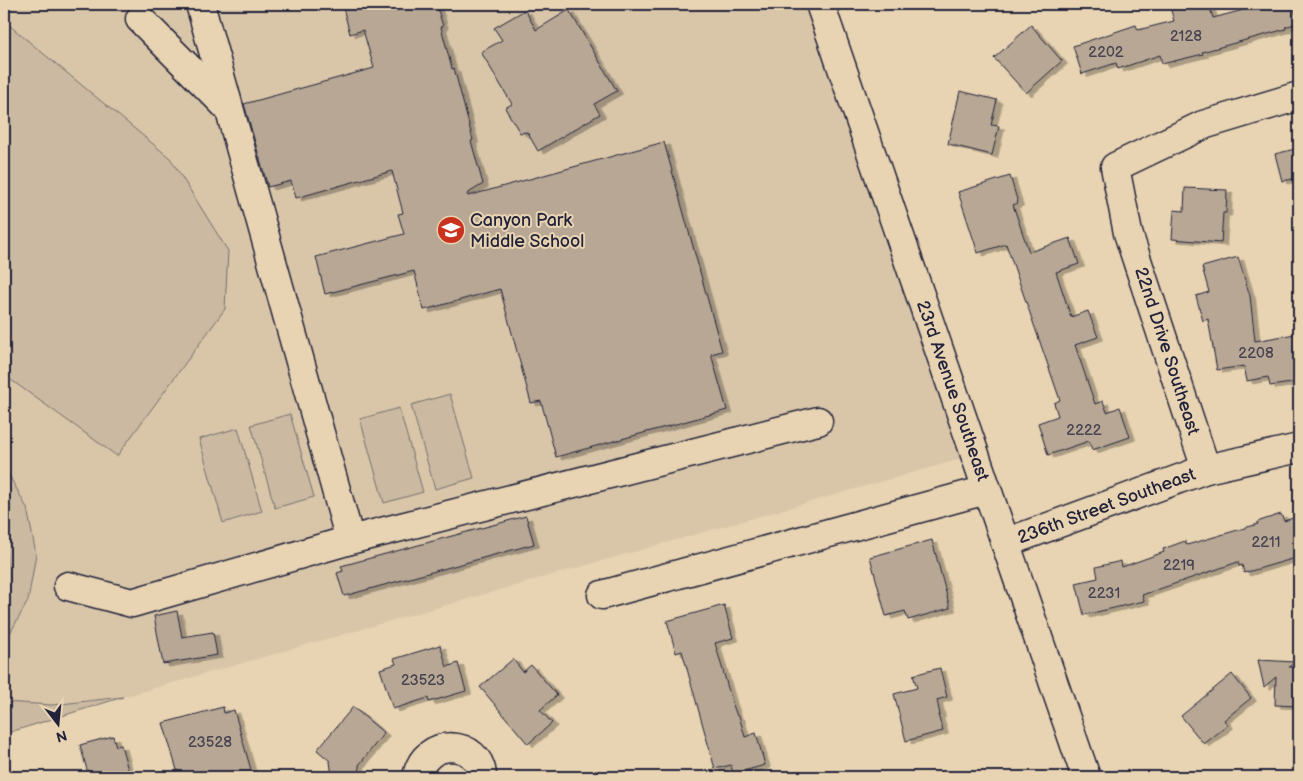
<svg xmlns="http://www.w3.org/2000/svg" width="1303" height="781" viewBox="0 0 1303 781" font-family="'Balsamiq Sans',sans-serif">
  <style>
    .built { fill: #d9c6a9 }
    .green { fill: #cbbaa1; stroke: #766e6e }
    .building { fill: #b7a794; stroke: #22223b; filter: url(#shadow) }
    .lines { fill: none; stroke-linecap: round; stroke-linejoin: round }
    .minor-casing { stroke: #22223b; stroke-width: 31 }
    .minor { stroke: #e8d4b2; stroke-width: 28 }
    .labels { text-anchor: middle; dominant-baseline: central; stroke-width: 4; stroke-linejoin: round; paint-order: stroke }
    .number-label { font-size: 15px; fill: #474351 }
    .poi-label { font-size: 18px; fill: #22223b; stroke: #e8d4b2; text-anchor: start }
    .street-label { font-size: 18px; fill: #22223b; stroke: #e8d4b2 }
  </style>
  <defs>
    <filter id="shadow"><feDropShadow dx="5.5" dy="3" stdDeviation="0" flood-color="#0004"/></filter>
  </defs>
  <rect width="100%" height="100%" fill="#e8d4b2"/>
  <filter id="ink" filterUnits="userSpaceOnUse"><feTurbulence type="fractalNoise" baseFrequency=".02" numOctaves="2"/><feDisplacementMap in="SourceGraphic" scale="10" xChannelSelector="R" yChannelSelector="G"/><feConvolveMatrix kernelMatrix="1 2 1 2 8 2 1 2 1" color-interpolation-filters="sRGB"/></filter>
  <g filter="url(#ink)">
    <polygon class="built" points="4,4 821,4 975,455 123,697 52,705 4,702"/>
    <g class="green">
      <polygon points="4,21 170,158 228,251 225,309 117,456 4,375"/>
      <polygon points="450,394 474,478 435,489 411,405"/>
      <polygon points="399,408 423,492 384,503 360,419"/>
      <polygon points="290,414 314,497 275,508 251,425"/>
      <polygon points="238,428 262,511 223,523 199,439"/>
      <polygon points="4,466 27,508 36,554 28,601 4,644 4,580 7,566 4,528"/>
      <polygon points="123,697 4,734 4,702 52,705"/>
    </g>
    <g class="building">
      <polygon points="342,4 436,4 443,26 441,27 452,69 454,68 473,140 471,141 483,184 467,194 468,196 664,142 722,351 711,354 727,410 556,457 541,401 531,403 500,289 424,310 414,271 325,294 316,257 404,234 398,214 403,213 392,171 296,198 291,181 268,187 244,104 374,68 363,30 350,34"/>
      <polygon points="1181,4 1209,4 1213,18 1266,4 1293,4 1298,23 1285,27 1286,29 1202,52 1203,54 1162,64 1160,55 1118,69 1116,63 1082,74 1073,46 1136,25 1138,30 1174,21 1170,7"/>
      <polygon points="525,10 536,30 569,10 617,91 594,104 600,114 538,151 527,132 520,133 505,108 512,104 481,52 502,40 494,28"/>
      <polygon points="1031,25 1062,61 1026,93 994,58"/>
      <polygon points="960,91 997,100 991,125 999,126 992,155 948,144"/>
      <polygon points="1299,148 1299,178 1282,181 1275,154"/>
      <polygon points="1010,176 1018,203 1013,205 1029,252 1070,238 1079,264 1056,272 1071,317 1088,311 1098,337 1075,345 1095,404 1103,401 1107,412 1120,407 1130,437 1092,450 1089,441 1048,455 1038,423 1058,416 1054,403 1060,400 1006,244 978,253 958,192"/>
      <polygon points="1185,188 1227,190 1226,213 1223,213 1221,243 1172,239 1174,210 1184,211"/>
      <polygon points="1238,257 1250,296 1255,341 1295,334 1299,371 1299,382 1270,386 1268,377 1247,381 1244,366 1217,370 1208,319 1203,321 1196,296 1209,292 1202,267"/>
      <polygon points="1281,514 1284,521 1299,516 1299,557 1244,573 1242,565 1239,566 1238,562 1142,595 1144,601 1084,615 1076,583 1098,578 1096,567 1121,561 1122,567 1164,552 1163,549 1185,541 1187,545 1258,524 1257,523 1260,521"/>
      <polygon points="526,516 534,544 344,596 337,573 343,571 341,566"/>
      <polygon points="932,540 950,608 908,620 905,611 886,616 870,557"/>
      <polygon points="724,605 733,638 715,643 732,702 737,716 739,716 745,737 756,733 765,765 733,774 731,765 715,769 682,651 676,653 667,621"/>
      <polygon points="177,611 182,637 213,632 217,655 163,664 154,616"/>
      <polygon points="440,645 447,667 458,663 466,691 429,702 428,698 393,709 380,669 396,664 394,659"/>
      <polygon points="513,659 523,672 531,665 557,695 540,710 552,723 528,744 480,687"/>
      <polygon points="1258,660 1295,662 1289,667 1299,667 1299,706 1275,705 1276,677 1264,687"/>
      <polygon points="940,668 947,697 937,700 940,715 938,715 943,731 906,741 894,694 917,688 913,675"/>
      <polygon points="1232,674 1251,698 1224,720 1228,725 1204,744 1181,716"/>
      <polygon points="223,707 224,713 234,710 253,777 179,777 163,723"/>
      <polygon points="353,707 384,733 359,765 360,777 332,777 330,761 317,750"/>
      <polygon points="113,736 116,746 121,745 130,777 89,777 80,745"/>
    </g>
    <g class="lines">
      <defs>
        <g id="minor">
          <polyline points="200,4 350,540"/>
          <path id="s1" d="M820,4l266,773"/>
          <polyline points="140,19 228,108"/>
          <polyline points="1206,469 1128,233 1115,167 1203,125 1299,96"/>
          <path id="s2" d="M1005,543l201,-74 93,-21"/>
          <polyline points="68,586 132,603 350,540 818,421"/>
          <polyline points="602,595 986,490"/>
          <path d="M417,777c7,-41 64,-38 65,0"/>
        </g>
      </defs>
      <use href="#minor" class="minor-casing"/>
      <use href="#minor" class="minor"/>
    </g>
  </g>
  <defs>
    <symbol id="school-disc" viewBox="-11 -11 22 22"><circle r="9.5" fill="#c8321e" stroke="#e8d4b2"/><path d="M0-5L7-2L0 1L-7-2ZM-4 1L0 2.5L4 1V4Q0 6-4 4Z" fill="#fff"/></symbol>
  </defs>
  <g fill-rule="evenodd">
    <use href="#school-disc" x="435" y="214" width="32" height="32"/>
  </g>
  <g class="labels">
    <g class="number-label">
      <text x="1186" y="36">2128</text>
      <text x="1106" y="52">2202</text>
      <text x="1256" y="353">2208</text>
      <text x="1084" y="430">2222</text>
      <text x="1266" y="542">2211</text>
      <text x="1179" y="565">2219</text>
      <text x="1104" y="593">2231</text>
      <text x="423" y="680">23523</text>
      <text x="210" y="742">23528</text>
    </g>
    <g class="poi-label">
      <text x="470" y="220">Canyon Park<tspan x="470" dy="21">Middle School</tspan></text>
    </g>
    <g class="street-label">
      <text transform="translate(1167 351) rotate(72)">22nd Drive Southeast</text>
      <text stroke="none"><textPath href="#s1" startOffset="409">23rd Avenue Southeast</textPath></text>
      <text stroke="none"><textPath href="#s2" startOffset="108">236th Street Southeast</textPath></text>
    </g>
  </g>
  <rect width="1303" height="781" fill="none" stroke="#e8d4b2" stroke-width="20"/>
  <rect x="10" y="10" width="1283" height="761" fill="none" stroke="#22223b" stroke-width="2" filter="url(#ink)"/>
  <g transform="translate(58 724) rotate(164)" stroke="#e8d4b2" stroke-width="4" paint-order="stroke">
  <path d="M0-4L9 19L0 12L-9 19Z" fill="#22223b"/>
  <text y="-8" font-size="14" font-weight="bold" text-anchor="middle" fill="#22223b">N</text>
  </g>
</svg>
